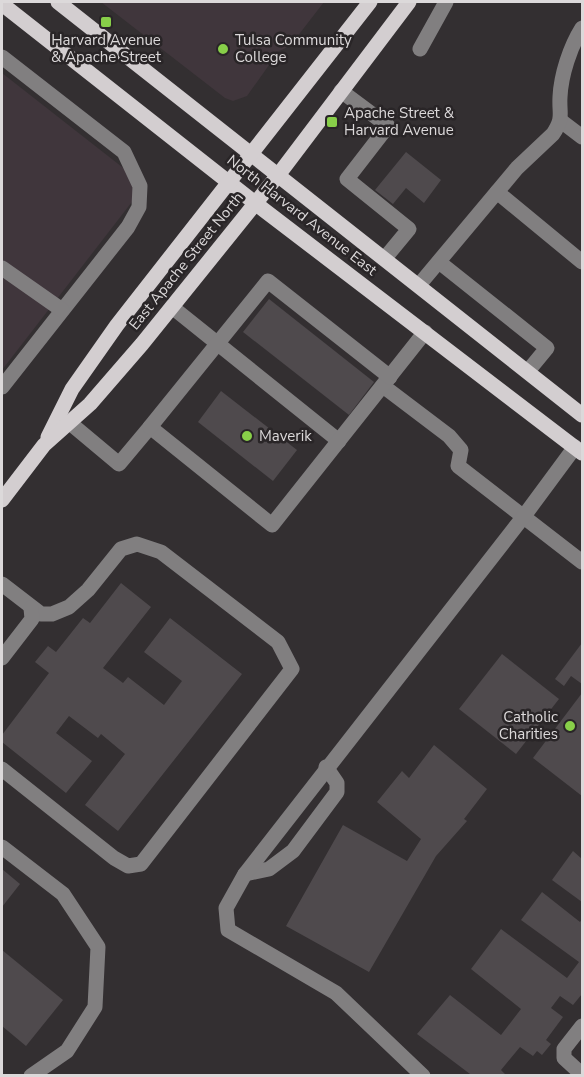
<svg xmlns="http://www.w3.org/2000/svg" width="584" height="1077" viewBox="0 0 584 1077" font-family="'Nunito Sans',sans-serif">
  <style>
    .built { fill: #40363c }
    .building { fill: #4f4a4d }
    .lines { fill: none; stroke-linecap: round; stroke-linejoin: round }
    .minor { stroke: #817f80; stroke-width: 15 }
    .major { stroke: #d3ced0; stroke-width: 15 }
    .poi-dot { fill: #88cf49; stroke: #292527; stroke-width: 2 }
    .labels { text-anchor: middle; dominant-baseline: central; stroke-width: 5; stroke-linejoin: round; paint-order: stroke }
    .poi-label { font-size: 15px; fill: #dcd9da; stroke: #292527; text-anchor: start }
    .street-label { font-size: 15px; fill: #dcd9da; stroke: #292527 }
  </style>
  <rect width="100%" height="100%" fill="#332f31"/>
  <g class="built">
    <polygon points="101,2 324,2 290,46 279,51 247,96 233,101 225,98"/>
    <polygon points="2,73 145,185 2,370"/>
  </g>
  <g class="building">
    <polygon points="406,152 441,180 424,203 406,188 393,204 375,190"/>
    <polygon points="269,299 374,382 349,415 243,332"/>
    <polygon points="221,391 297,450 273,481 198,422"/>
    <polygon points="121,583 151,607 103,668 123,683 128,677 164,705 182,681 144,652 170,618 242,674 118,831 85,805 125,754 101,734 98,738 69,716 56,733 92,761 66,793 2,742 2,735 49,673 35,662 48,646 56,652 83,618 90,623"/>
    <polygon points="582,643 582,684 571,676 564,686 555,679"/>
    <polygon points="502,654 559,699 516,754 459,709"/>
    <polygon points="582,693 582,796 533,758"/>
    <polygon points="434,745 487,789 464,819 467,821 436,856 369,972 286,926 343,825 407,861 421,839 377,802 402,771 409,778"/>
    <polygon points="573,851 582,859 582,902 552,880"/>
    <polygon points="2,869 20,884 2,907"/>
    <polygon points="542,892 580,922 582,919 582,994 573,1005 560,996 551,1008 563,1017 546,1040 551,1044 542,1055 537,1051 533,1056 520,1047 501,1070 507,1076 469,1076 470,1074 417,1034 450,995 501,1035 521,1009 471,969 501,929 567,978 579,962 521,920"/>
    <polygon points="2,950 63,1000 26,1046 2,1026"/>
  </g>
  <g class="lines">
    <g class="minor">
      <polyline points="420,49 446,2"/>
      <polyline points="2,57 124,152 140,186 139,207 128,227 2,387"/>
      <polyline points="341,91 388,126 347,179 409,229 385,258"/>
      <polyline points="561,121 582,137"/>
      <polyline points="497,192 582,262"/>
      <polyline points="439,262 547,348 528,371"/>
      <polyline points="2,268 62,310"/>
      <path d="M419,285l98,-117 36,-34c11,-17 6,-19 7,-37 1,-22 10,-50 22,-69"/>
      <polyline points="172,307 339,441"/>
      <polyline points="383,386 449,436 461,450 458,466 582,562"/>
      <polyline points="70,423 119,464 150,427 272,525 425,332"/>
      <polyline points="150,427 268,281 390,377"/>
      <polyline points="2,584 41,614 52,614 69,607 88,590 121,549 137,544 161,552 278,642 292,669 141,864 128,866 114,858 2,769"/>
      <polyline points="2,658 32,619 31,608"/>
      <polyline points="2,847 63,894 98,947 95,1007 67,1051 31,1076"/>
      <polyline points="245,874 269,869 293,851 337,792 337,783 326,767"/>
      <polyline points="576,1069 564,1058 564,1049 582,1026"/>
      <polyline points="423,1076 336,993 228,930 226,908 245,874 524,516 575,447"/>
    </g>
    <g class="major">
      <polyline points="58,2 582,415"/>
      <polyline points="2,4 264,210 582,453"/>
      <polyline points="48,437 72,389 117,325 370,2"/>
      <polyline points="2,500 44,445 90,404 142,344 279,174 409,2"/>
    </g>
  </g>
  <g class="poi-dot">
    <rect x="100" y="16" width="12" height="12" rx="3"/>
    <circle cx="223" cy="49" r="6"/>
    <rect x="326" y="116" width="12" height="12" rx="3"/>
    <circle cx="247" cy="436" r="6"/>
    <circle cx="570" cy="726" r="6"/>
  </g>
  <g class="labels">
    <g class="poi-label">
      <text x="106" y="40" text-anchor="middle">Harvard Avenue<tspan x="106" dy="17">&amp; Apache Street</tspan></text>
      <text x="235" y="40">Tulsa Community<tspan x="235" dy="17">College</tspan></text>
      <text x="344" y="113">Apache Street &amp;<tspan x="344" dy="17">Harvard Avenue</tspan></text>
      <text x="259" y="436">Maverik</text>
      <text x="558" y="717" text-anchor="end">Catholic<tspan x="558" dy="17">Charities</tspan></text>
    </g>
    <g class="street-label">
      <text transform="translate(302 215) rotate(38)">North Harvard Avenue East</text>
      <text transform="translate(186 261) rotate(-51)">East Apache Street North</text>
    </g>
  </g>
  <rect width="584" height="1077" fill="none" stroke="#dcd9da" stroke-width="6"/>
</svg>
